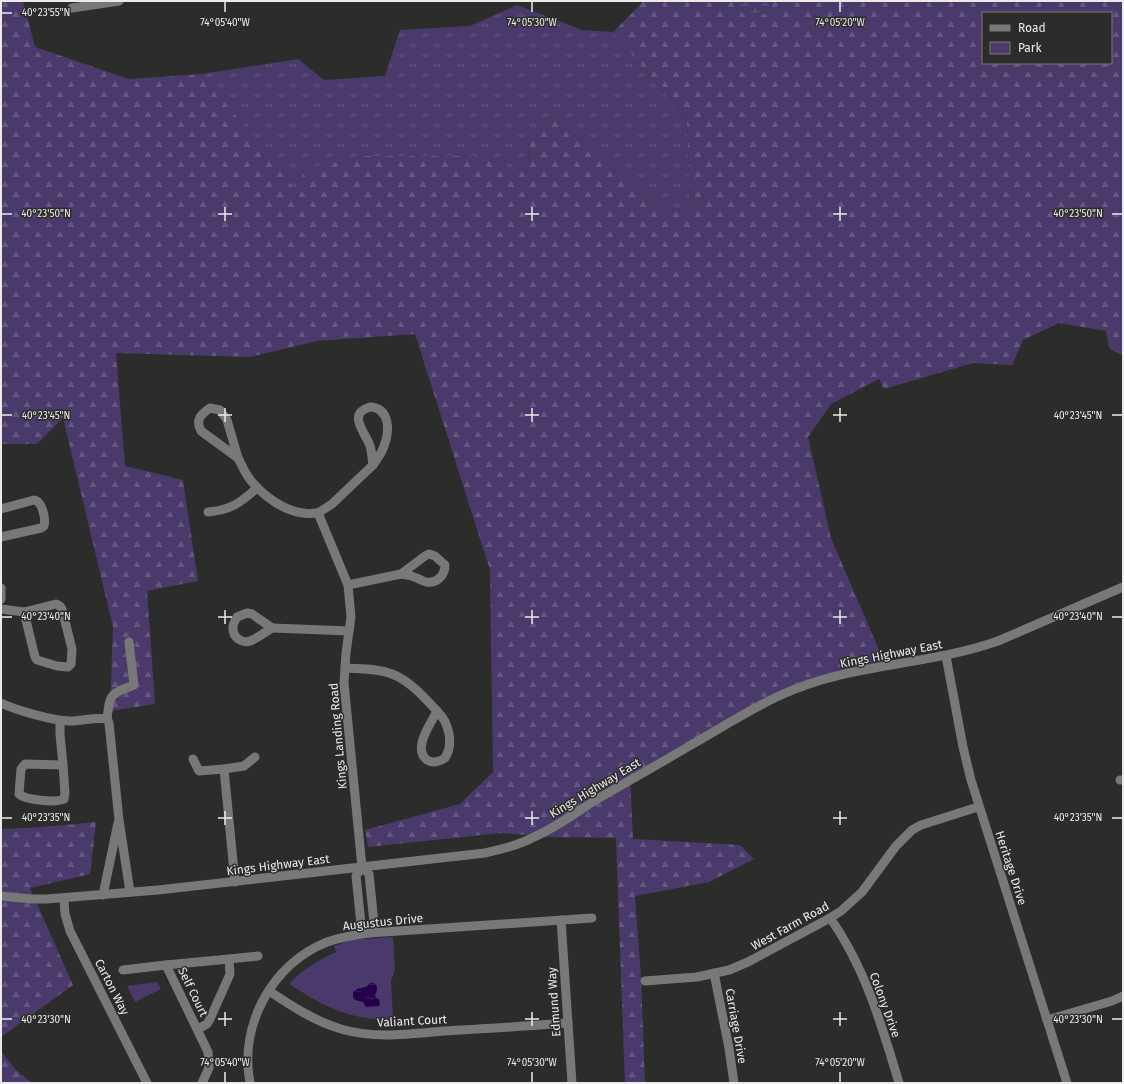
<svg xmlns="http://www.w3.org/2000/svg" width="1124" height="1084" viewBox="0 0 1124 1084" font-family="'Fira Sans',sans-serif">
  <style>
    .grass { fill: url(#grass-tufts) }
    .forest { fill: url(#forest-firs); fill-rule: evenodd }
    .wetland { fill: url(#wetland-marsh) }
    .park { fill: #493a6b }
    .water { fill: url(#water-ripples) }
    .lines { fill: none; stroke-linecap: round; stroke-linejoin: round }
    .minor { stroke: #777877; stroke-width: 9 }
    .ticks { fill: none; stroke: #ebecea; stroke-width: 1.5 }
    .labels { text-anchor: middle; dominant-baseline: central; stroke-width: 3; stroke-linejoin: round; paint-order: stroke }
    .street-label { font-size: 12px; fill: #ebecea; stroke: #2c2d2b }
    .ticks-label { font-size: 10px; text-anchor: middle; fill: #ebecea; stroke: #2c2d2b; stroke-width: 3; stroke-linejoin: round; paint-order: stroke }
  </style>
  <defs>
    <pattern id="grass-tufts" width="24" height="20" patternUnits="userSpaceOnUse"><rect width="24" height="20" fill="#493a6b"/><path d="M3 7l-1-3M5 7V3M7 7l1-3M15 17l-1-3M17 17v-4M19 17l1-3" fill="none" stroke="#635780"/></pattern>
    <pattern id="forest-firs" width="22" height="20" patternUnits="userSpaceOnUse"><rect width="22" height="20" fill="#493a6b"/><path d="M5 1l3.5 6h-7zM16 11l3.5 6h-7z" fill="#635780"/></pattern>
    <pattern id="wetland-marsh" width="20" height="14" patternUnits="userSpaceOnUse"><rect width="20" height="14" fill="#493a6b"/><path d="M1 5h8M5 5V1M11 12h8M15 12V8" fill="none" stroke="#635780"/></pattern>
    <pattern id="water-ripples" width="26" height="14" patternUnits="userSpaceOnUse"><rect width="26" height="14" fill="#24004d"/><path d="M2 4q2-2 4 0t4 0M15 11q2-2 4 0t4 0" fill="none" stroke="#442567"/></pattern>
  </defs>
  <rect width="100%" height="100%" fill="#2c2d2b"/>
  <polygon class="grass" points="517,5 582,30 613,32 687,120 690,211 656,206 552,116 529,130 528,172 475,156 298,194 202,74 298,59 324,80 385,76 400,30 470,26"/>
  <g class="forest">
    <path d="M1,1h22l12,46 94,32 73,-5 96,119 7,-24 60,-13h111l52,16 1,-42 23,-14 104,90 34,5 -3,-91 -74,-88 29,-29 -1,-2h93l4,11 32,2 -1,-13h354v355l-14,-8 -3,-17 -47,-8 -36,17 -11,25 -39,-2 -89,26 -5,-10 -48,25 -23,33 23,101 54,126 -90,28 -165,87 3,60 107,6 14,14 -45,23 -74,14 6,82 4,105h-20l-9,-245 -64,-1 -51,-4 -133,14 -3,-17 95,-26 33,-32 -3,-202 -75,-236 -98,7 -67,16 -134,-4 9,113 58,14 15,101 -51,10 8,113 -45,7 3,-84 -50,-209 -26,26h-36zM983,13h128v50h-128z"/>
    <polygon points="96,822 90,874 30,888 73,985 1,1037 1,829 44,827"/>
    <polygon points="1,1051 16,1070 32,1083 1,1083"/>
  </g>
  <polygon class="wetland" points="734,1 769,1 770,14 738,12"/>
  <g class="park">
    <path d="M393,937l2,33 -4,11 2,39c-46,-1 -66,-12 -104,-36 13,-14 29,-24 47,-32l-2,-6 17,-6z"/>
    <polygon points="157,982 161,989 135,1002 127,986"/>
  </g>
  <polygon class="water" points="370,983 374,983 377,986 377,990 375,995 376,998 379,999 380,1006 366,1007 363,1002 355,1000 353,997 353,992 357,989 366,987"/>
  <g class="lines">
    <g class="minor">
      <polyline points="72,8 119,1"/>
      <path d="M370,407c20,1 20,24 14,39 -2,7 -7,13 -11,19 -1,-6 -1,-13 -3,-19 -4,-13 -24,-32 0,-39z"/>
      <path d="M210,408l10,2 7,10 11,38 -37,-27c-6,-11 0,-17 9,-23z"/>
      <path d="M238,458c5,9 8,18 15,25 11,13 31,28 50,30 5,1 10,0 15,0"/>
      <path d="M1,509l33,-9c8,1 12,18 10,26l-3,2 -40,9"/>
      <path d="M208,512c23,-2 32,-9 49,-24"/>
      <polyline points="318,513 348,585 351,617 346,653 344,683 362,867"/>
      <polyline points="318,513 332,504 373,465"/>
      <path d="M429,554l6,2 10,9c0,10 -8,19 -19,17 -4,-1 -8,-4 -12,-5 -4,-2 -9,-2 -13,-3l24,-18z"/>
      <polyline points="348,585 401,574"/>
      <polyline points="1,588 1,599"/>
      <polygon points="56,604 60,606 62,609 72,649 71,664 68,667 57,666 37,660 35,657 24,612"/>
      <polyline points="1,609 24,612"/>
      <path d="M247,613l5,1 20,14c-7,4 -14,10 -22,13 -8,3 -17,-4 -17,-12 -1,-5 2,-8 4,-12z"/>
      <polyline points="272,628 349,631"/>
      <polyline points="946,656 963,747 971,780 1067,1083"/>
      <path d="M345,668c15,1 32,0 47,6 18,7 32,23 45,37"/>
      <path d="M1,703c14,7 53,18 69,18 12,0 24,-4 37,-2l2,4 10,97 11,72"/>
      <path d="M437,711c12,11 17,33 8,47 -5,3 -12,6 -18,2 -15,-12 4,-36 10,-49z"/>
      <path d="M107,719c3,-26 3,-25 27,-34l-5,-43"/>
      <polyline points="60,721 60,734 63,765"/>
      <polyline points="193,759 199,771 224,769 244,766 255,757"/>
      <path d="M25,764l38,1 2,28 -1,6c-8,4 -39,1 -45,-5l2,-25z"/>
      <polyline points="224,769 235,882"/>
      <polyline points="1120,780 1123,780"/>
      <polygon points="362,867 369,874 374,923 369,933 361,924 356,876"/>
      <polyline points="103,895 118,823"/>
      <path d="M1,896l30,3h16l111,-9 327,-37c17,-4 34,-8 49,-16 23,-10 44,-26 65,-39 31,-18 62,-35 92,-53 30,-17 59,-36 90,-50 68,-32 146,-29 217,-54l125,-54"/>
      <polyline points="64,899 65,914 70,931 147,1083"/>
      <path d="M830,918c35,49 52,108 69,165"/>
      <polyline points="561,920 572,1083"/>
      <polyline points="229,959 258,956"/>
      <polyline points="123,970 166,965"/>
      <polyline points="714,973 729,1048 734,1083"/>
      <polyline points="645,981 697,977 729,970 748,962 830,918 841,911 862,892 896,846 912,830 921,825 978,807"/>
      <path d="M269,991c23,15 45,30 72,38 33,10 69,5 102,2 42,-2 83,-5 125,-8"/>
      <polyline points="1047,1020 1112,1001 1123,996"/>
      <polyline points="198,1029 207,1024 210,1019 230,974 229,959 166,965 208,1052 209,1068 202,1083"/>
      <path d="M250,1083c-11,-58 22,-119 77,-141 14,-5 28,-7 42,-9l223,-15"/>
    </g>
  </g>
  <path class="ticks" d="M225,2v10M532,2v10M840,2v10M2,13h10M225,207v14M532,207v14M840,207v14M2,214h10M218,214h14M525,214h14M833,214h14M1112,214h10M225,408v14M532,408v14M840,408v14M2,415h10M218,415h14M525,415h14M833,415h14M1112,415h10M225,610v14M532,610v14M840,610v14M2,617h10M218,617h14M525,617h14M833,617h14M1112,617h10M225,811v14M532,811v14M840,811v14M2,818h10M218,818h14M525,818h14M833,818h14M1112,818h10M225,1012v14M532,1012v14M840,1012v14M2,1019h10M218,1019h14M525,1019h14M833,1019h14M1112,1019h10M225,1072v10M532,1072v10M840,1072v10"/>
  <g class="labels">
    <g class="street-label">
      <text transform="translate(891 654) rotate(-11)">Kings Highway East</text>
      <text transform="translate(338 736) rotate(-95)">Kings Landing Road</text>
      <text transform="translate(595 788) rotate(-31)">Kings Highway East</text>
      <text transform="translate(278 865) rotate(-7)">Kings Highway East</text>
      <text transform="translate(1011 868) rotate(72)">Heritage Drive</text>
      <text transform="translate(383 922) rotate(-6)">Augustus Drive</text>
      <text transform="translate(790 926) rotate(-29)">West Farm Road</text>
      <text transform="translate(112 987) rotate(63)">Carton Way</text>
      <text transform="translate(193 992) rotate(64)">Self Court</text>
      <text transform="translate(554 1002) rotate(-94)">Edmund Way</text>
      <text transform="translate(885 1005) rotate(70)">Colony Drive</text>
      <text transform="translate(412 1021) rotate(-3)">Valiant Court</text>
      <text transform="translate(736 1026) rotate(80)">Carriage Drive</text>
    </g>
  </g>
  <g class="ticks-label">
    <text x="46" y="16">40°23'55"N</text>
    <text x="225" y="26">74°05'40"W</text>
    <text x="532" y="26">74°05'30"W</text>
    <text x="840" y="26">74°05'20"W</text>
    <text x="46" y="217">40°23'50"N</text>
    <text x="1078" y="217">40°23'50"N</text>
    <text x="46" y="419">40°23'45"N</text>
    <text x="1078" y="419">40°23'45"N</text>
    <text x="46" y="620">40°23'40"N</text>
    <text x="1078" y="620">40°23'40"N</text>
    <text x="46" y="821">40°23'35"N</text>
    <text x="1078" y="821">40°23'35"N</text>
    <text x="46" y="1023">40°23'30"N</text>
    <text x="1078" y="1023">40°23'30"N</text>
    <text x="225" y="1066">74°05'40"W</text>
    <text x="532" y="1066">74°05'30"W</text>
    <text x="840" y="1066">74°05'20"W</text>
  </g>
  <rect width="1124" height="1084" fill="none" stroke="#ebecea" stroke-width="4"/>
  <rect x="982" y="12" width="130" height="52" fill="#2c2d2b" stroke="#787977"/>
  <rect x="990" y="25" width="20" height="6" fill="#777877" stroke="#787977"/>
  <text x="1018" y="32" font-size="12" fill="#ebecea">Road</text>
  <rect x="990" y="42" width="20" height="12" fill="#493a6b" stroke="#787977"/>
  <text x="1018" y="52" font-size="12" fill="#ebecea">Park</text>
</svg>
